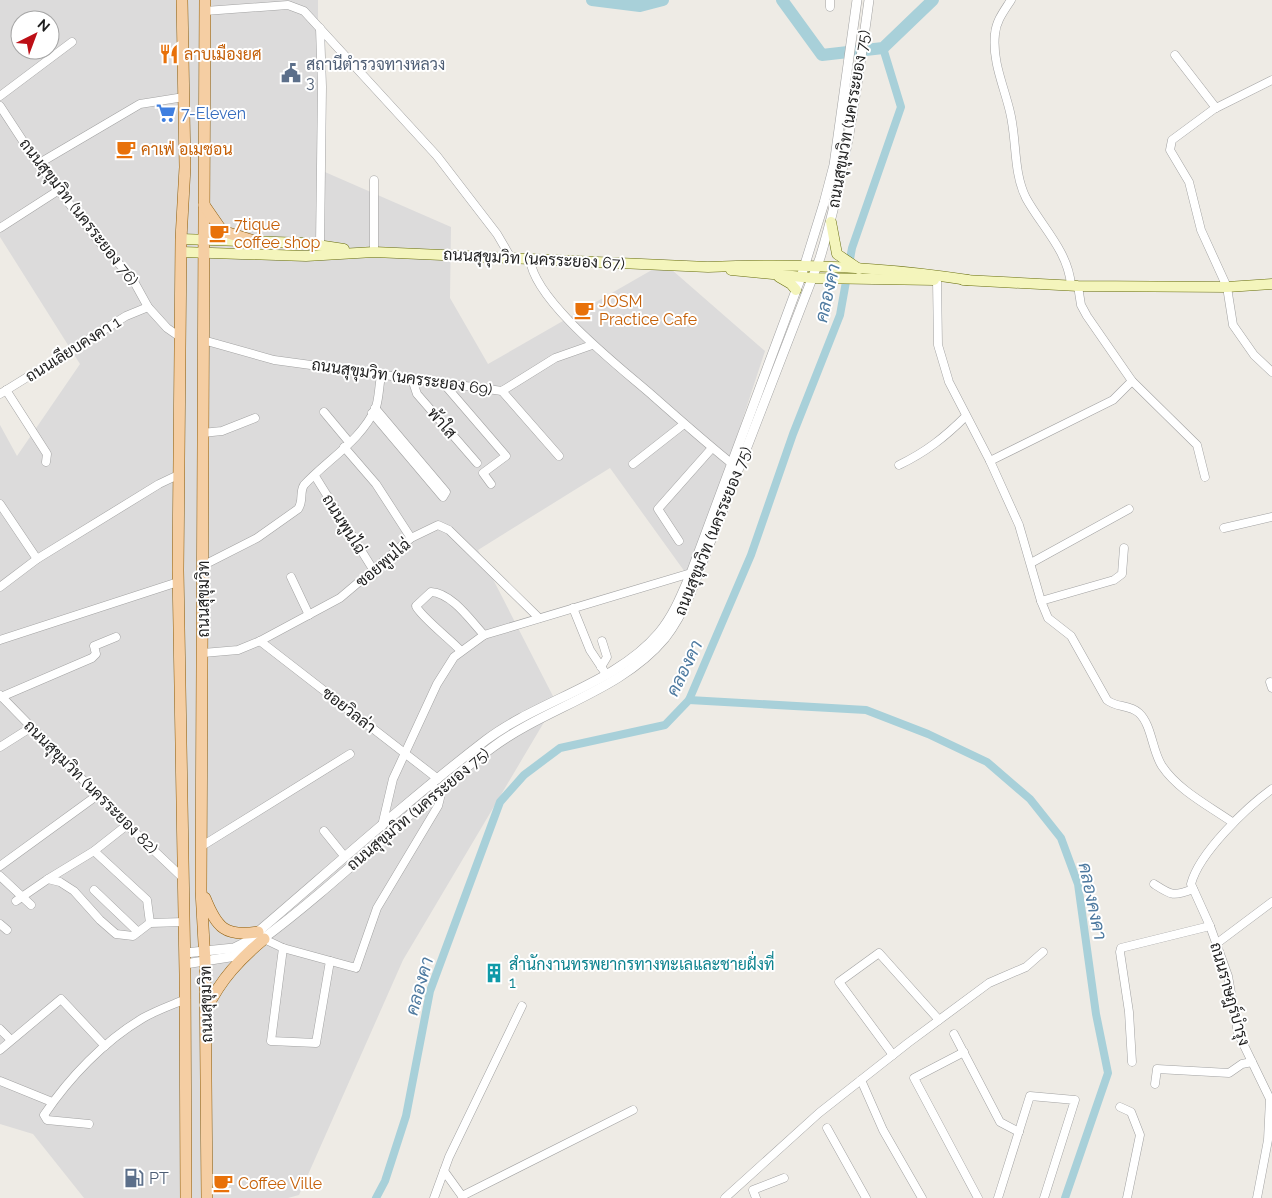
<svg xmlns="http://www.w3.org/2000/svg" width="1272" height="1198" viewBox="0 0 1272 1198" font-family="Raleway,Sarabun,sans-serif">
  <style>
    .residential { fill: #dcdbdb; fill-rule: evenodd }
    .lines { fill: none; stroke-linecap: round; stroke-linejoin: round }
    .canal { stroke: #a8d0d9; stroke-width: 8 }
    .river { stroke: #a8d0d9; stroke-width: 12 }
    .minor-casing { stroke: #a2a2a2; stroke-width: 9 }
    .tertiary-casing { stroke: #a2a2a2; stroke-width: 10 }
    .secondary-casing { stroke: #676d0d; stroke-width: 11 }
    .primary-casing { stroke: #8d5d0b; stroke-width: 12 }
    .minor { stroke: #fff; stroke-width: 8 }
    .tertiary { stroke: #fff; stroke-width: 9 }
    .secondary { stroke: #f4f5bc; stroke-width: 10 }
    .primary { stroke: #f5cea3; stroke-width: 11 }
    .labels { text-anchor: middle; dominant-baseline: central; stroke-width: 4; stroke-linejoin: round; paint-order: stroke }
    .food-label { font-size: 16px; fill: #c56008; stroke: #fff; text-anchor: start }
    .service-label { font-size: 16px; fill: #4e5e75; stroke: #fff; text-anchor: start }
    .shop-label { font-size: 16px; fill: #366cbe; stroke: #fff; text-anchor: start }
    .street-label { font-size: 16px; fill: #1e1e1e; stroke: #fff }
    .culture-label { font-size: 16px; fill: #0d838f; stroke: #fff; text-anchor: start }
    .water-label { font-size: 18px; font-style: italic; fill: #4e7aa0; stroke: #fff }
  </style>
  <rect width="100%" height="100%" fill="#eeebe5"/>
  <path class="residential" d="M0,0h318v169l133,58 -1,71 38,66 176,-101 101,88 -75,228 -80,-111 -132,82 78,152 -153,258 -104,235 -11,3h-204l-51,-64 -33,-10v-699l17,31 63,-92 -80,-127zM20,20h30v30h-30z"/>
  <g class="lines">
    <g class="canal">
      <polyline points="689,700 866,710 928,734 987,762 1030,799 1061,838 1078,884 1096,1014 1108,1073 1065,1198"/>
      <polyline points="376,1198 385,1181 406,1116 430,991 500,802 524,775 560,748 665,725 689,700 751,555 793,434 840,315 852,248 901,107 883,48"/>
    </g>
    <g class="river">
      <polyline points="592,0 640,6 663,0"/>
      <polyline points="782,0 822,55 883,48 933,0"/>
    </g>
    <defs>
      <g id="minor">
        <polyline points="830,0 830,7"/>
        <path d="M1011,0c-7,11 -15,21 -16,34 -3,28 9,52 15,78 7,28 3,60 16,86 16,29 42,53 45,87"/>
        <polyline points="205,11 288,5 304,11 437,156 497,234 511,258"/>
        <polyline points="320,28 322,87 320,245"/>
        <polyline points="1175,55 1216,108"/>
        <polyline points="1272,80 1214,109 1172,140 1170,150 1189,182 1201,230 1227,287 1233,325 1254,355 1272,372"/>
        <polyline points="0,96 72,42"/>
        <polyline points="0,106 38,164 101,244 132,278 148,307 167,328 180,337"/>
        <polyline points="38,164 140,104 184,97"/>
        <polyline points="0,228 59,190"/>
        <polyline points="374,252 374,180"/>
        <path d="M530,259c4,42 91,109 123,137 26,23 51,45 78,67"/>
        <path d="M937,280l1,65 11,37 41,79 29,64 22,76 7,17 23,18 36,64c9,8 22,4 32,13 13,12 13,38 23,53 16,24 47,40 70,56"/>
        <polyline points="1078,286 1081,305 1087,316 1132,381 1197,445 1205,477"/>
        <polyline points="203,340 274,360 502,391 555,358 592,345"/>
        <polyline points="412,379 417,394 477,463"/>
        <polyline points="444,384 506,456 483,473 491,484"/>
        <polyline points="6,390 47,454 46,462"/>
        <polyline points="502,391 559,456"/>
        <polyline points="0,394 126,316 148,307"/>
        <polyline points="324,412 349,442"/>
        <polyline points="372,413 443,497 446,492 375,408"/>
        <polyline points="202,433 222,431 255,418"/>
        <polyline points="344,447 376,484 411,538"/>
        <polyline points="990,461 1113,400 1132,381"/>
        <polyline points="633,464 684,424"/>
        <path d="M899,465c27,-13 46,-28 67,-49"/>
        <polyline points="315,476 374,571"/>
        <polyline points="0,504 37,559"/>
        <polyline points="1224,528 1272,517"/>
        <polyline points="679,541 658,509 712,448"/>
        <polyline points="1031,563 1129,509"/>
        <path d="M204,565l53,-27 41,-29c6,-8 1,-16 6,-24 23,-25 58,-45 72,-78 3,-9 3,-21 5,-31"/>
        <polyline points="291,577 309,615"/>
        <polyline points="0,587 37,559 159,484 178,475"/>
        <polyline points="1041,601 1114,580 1122,574 1124,548"/>
        <polyline points="573,608 590,650 606,674"/>
        <polyline points="0,640 178,582"/>
        <polyline points="260,641 438,779"/>
        <path d="M461,651c-10,-11 -41,-35 -45,-45l15,-14c21,1 40,29 53,43"/>
        <polyline points="203,653 238,650 260,641 340,598 411,538 438,525 449,530 539,618"/>
        <polyline points="601,667 607,657 602,641"/>
        <polyline points="1270,682 1272,688"/>
        <polyline points="0,695 127,825 183,878"/>
        <polyline points="1,697 92,658 96,654 94,646 116,637"/>
        <polyline points="0,747 30,728"/>
        <polyline points="382,826 393,779 437,684 454,657 484,635 691,573"/>
        <polyline points="324,831 345,857"/>
        <polyline points="202,846 350,754"/>
        <polyline points="94,851 147,900 150,923"/>
        <polyline points="0,866 99,794"/>
        <polyline points="0,876 31,905"/>
        <polyline points="48,879 94,851 127,825"/>
        <path d="M1154,884c17,11 19,13 39,5"/>
        <polyline points="94,890 138,932"/>
        <polyline points="16,901 48,879 60,882 74,891 100,920 116,934 133,936 150,923 184,922"/>
        <polyline points="0,924 7,930"/>
        <polyline points="264,939 283,948 356,968 377,908 438,806 440,798 432,784"/>
        <polyline points="1216,944 1272,902"/>
        <polyline points="283,948 271,1041 316,1043 330,961"/>
        <polyline points="0,1029 11,1040"/>
        <polyline points="954,1034 1000,1122 1019,1132"/>
        <polyline points="0,1050 61,999 105,1046"/>
        <polyline points="964,1052 914,1078 978,1198"/>
        <polyline points="893,1055 839,982 879,953 939,1020"/>
        <polyline points="1132,1062 1129,1012 1120,952 1121,948 1210,926"/>
        <polyline points="861,1080 883,1130 922,1198"/>
        <polyline points="0,1081 52,1102"/>
        <polyline points="1155,1084 1157,1069 1229,1073 1242,1064 1252,1062"/>
        <polyline points="1120,1107 1131,1112 1140,1135 1127,1198"/>
        <path d="M89,1124l-42,-4 -3,-5c25,-37 60,-74 99,-97 14,-8 29,-13 43,-19"/>
        <polyline points="827,1128 866,1198"/>
        <polyline points="444,1171 462,1196"/>
        <polyline points="462,1196 633,1110"/>
        <polyline points="434,1198 449,1157 522,1006"/>
        <polyline points="725,1198 819,1113 908,1043 989,983 1026,967 1043,952"/>
        <polyline points="756,1198 753,1190 784,1178"/>
        <polyline points="998,1198 1030,1096 1075,1100 1044,1198"/>
        <path d="M1257,1198l11,-58 2,-41 -32,-66 -10,-57 -18,-50 -19,-42c8,-31 55,-76 81,-95"/>
      </g>
      <g id="tertiary">
        <path d="M260,941c81,-60 152,-134 233,-194 54,-40 128,-56 172,-109 11,-14 19,-30 26,-46l129,-334c26,-85 37,-171 49,-258"/>
        <path d="M185,953l49,-5 12,-6c80,-68 157,-138 240,-202 53,-40 130,-56 173,-107 15,-18 23,-39 32,-60l110,-296 23,-74 10,-38 23,-165"/>
        <polyline points="185,964 236,956 247,950"/>
      </g>
      <g id="secondary">
        <polyline points="831,222 837,254 859,269"/>
        <polyline points="181,239 304,243 344,249"/>
        <path d="M182,252l124,4 68,-4 334,15c87,-4 175,0 260,13"/>
        <polyline points="731,270 813,278 934,280"/>
        <polyline points="779,277 791,284 796,290"/>
        <polyline points="963,280 1078,286 1227,287 1272,284"/>
      </g>
      <g id="primary">
        <polyline points="182,0 185,167 181,239 178,570 185,974 186,1198"/>
        <polyline points="205,0 201,890 205,962 207,1198"/>
        <polyline points="204,205 222,231 254,241"/>
        <path d="M205,898c12,30 20,39 53,34"/>
        <path d="M207,1008c14,-29 33,-49 57,-69"/>
      </g>
    </defs>
    <use href="#minor" class="minor-casing"/>
    <use href="#tertiary" class="tertiary-casing"/>
    <use href="#secondary" class="secondary-casing"/>
    <use href="#primary" class="primary-casing"/>
    <use href="#minor" class="minor"/>
    <use href="#tertiary" class="tertiary"/>
    <use href="#secondary" class="secondary"/>
    <use href="#primary" class="primary"/>
  </g>
  <defs>
    <symbol id="restaurant-bare" viewBox="-9 -9 18 18"><path d="M-5-6h1v4h1v-4h1v4h1v-4h1v5L-1.5 .5V6h-2V.5L-5-1ZM5-6V6H3V1.5H1.5Q1.5-4 5-6Z" fill="#e8710a" stroke="#fff" stroke-width="2.5" paint-order="stroke"/></symbol>
    <symbol id="civic-bare" viewBox="-9 -9 18 18"><path d="M-.6-6.5H3V-4.5H.6V-3L4-1V1h2V6H-6V1h2V-1L-.6-3ZM-1.2 2.5V6h2.4V2.5Z" fill="#5c6f8a" stroke="#fff" stroke-width="2.5" paint-order="stroke"/></symbol>
    <symbol id="supermarket-bare" viewBox="-9 -9 18 18"><path d="M-6-5.5h2.5l.6 2H6L4.5 2H-2.5L-4.4-4H-6ZM-1.5 3.2a1.3 1.3 0 1 0 .1 0ZM3 3.2a1.3 1.3 0 1 0 .1 0Z" fill="#3f7fe0" stroke="#fff" stroke-width="2.5" paint-order="stroke"/></symbol>
    <symbol id="cafe-bare" viewBox="-9 -9 18 18"><path d="M-5.5-4.5H6V0H3Q3 3.5 0 3.5H-2.5Q-5.5 3.5-5.5 0ZM3-3.2v2h1.7v-2ZM-6 4.5H4V6H-6Z" fill="#e8710a" stroke="#fff" stroke-width="2.5" paint-order="stroke"/></symbol>
    <symbol id="building-bare" viewBox="-9 -9 18 18"><path d="M-4-6H4V6H1V3H-1V6H-4ZM-2.5-4.3h1.7v1.8h-1.7ZM.8-4.3h1.7v1.8H.8ZM-2.5-1h1.7V.8h-1.7ZM.8-1h1.7V.8H.8Z" fill="#0f9aa8" stroke="#fff" stroke-width="2.5" paint-order="stroke"/></symbol>
    <symbol id="fuel-bare" viewBox="-9 -9 18 18"><path d="M-5.5-6h7V0h2V4h1.3V-2.5L3-4.5l.8-.8L6-3V5H2.5V1h-1V6h-7ZM-4.2-4.7v3.2H.2V-4.7Z" fill="#5c6f8a" stroke="#fff" stroke-width="2.5" paint-order="stroke"/></symbol>
  </defs>
  <g fill-rule="evenodd">
    <use href="#restaurant-bare" x="155" y="40" width="28" height="28"/>
    <use href="#civic-bare" x="277" y="59" width="28" height="28"/>
    <use href="#supermarket-bare" x="152" y="99" width="28" height="28"/>
    <use href="#cafe-bare" x="112" y="135" width="28" height="28"/>
    <use href="#cafe-bare" x="205" y="219" width="28" height="28"/>
    <use href="#cafe-bare" x="570" y="296" width="28" height="28"/>
    <use href="#building-bare" x="480" y="959" width="28" height="28"/>
    <use href="#fuel-bare" x="120" y="1164" width="28" height="28"/>
    <use href="#cafe-bare" x="209" y="1169" width="28" height="28"/>
  </g>
  <g class="labels">
    <g class="food-label">
      <text x="184" y="54">ลาบเมืองยศ</text>
      <text x="141" y="149">คาเฟ่ อเมซอน</text>
      <text x="234" y="224">7tique<tspan x="234" dy="18">coffee shop</tspan></text>
      <text x="599" y="301">JOSM<tspan x="599" dy="18">Practice Cafe</tspan></text>
      <text x="238" y="1183">Coffee Ville</text>
    </g>
    <g class="service-label">
      <text x="306" y="64">สถานีตำรวจทางหลวง<tspan x="306" dy="18">3</tspan></text>
      <text x="149" y="1178">PT</text>
    </g>
    <g class="shop-label">
      <text x="181" y="113">7-Eleven</text>
    </g>
    <g class="street-label">
      <text transform="translate(849 119) rotate(-80)">ถนนสุขุมวิท (นครระยอง 75)</text>
      <text transform="translate(79 212) rotate(52)">ถนนสุขุมวิท (นครระยอง 76)</text>
      <text transform="translate(534 259) rotate(3)">ถนนสุขุมวิท (นครระยอง 67)</text>
      <text transform="translate(73 349) rotate(-32)">ถนนเลียบคงคา 1</text>
      <text transform="translate(402 377) rotate(8)">ถนนสุขุมวิท (นครระยอง 69)</text>
      <text transform="translate(442 423) rotate(49)">พ้าใส</text>
      <text transform="translate(344 524) rotate(58)">ถนนพูนไฉ่</text>
      <text transform="translate(713 531) rotate(-68)">ถนนสุขุมวิท (นครระยอง 75)</text>
      <text transform="translate(383 563) rotate(-40)">ซอยพูนไฉ่</text>
      <text transform="translate(203 599) rotate(-90)">ถนนสุขุมวิท</text>
      <text transform="translate(349 710) rotate(38)">ซอยวิลล่า</text>
      <text transform="translate(91 787) rotate(45)">ถนนสุขุมวิท (นครระยอง 82)</text>
      <text transform="translate(418 809) rotate(-40)">ถนนสุขุมวิท (นครระยอง 75)</text>
      <text transform="translate(1230 994) rotate(74)">ถนนราษฎร์บำรุง</text>
      <text transform="translate(206 1004) rotate(-91)">ถนนสุขุมวิท</text>
    </g>
    <g class="culture-label">
      <text x="509" y="964">สำนักงานทรพยากรทางทะเลและชายฝั่งที่<tspan x="509" dy="18">1</tspan></text>
    </g>
    <g class="water-label">
      <text transform="translate(827 293) rotate(-77)">คลองคา</text>
      <text transform="translate(684 668) rotate(-64)">คลองคา</text>
      <text transform="translate(1093 901) rotate(78)">คลองคงคา</text>
      <text transform="translate(419 986) rotate(-74)">คลองคา</text>
    </g>
  </g>
  <g transform="translate(35 35) rotate(42)"><circle r="24" fill="#ffffff" stroke="#a5a5a5"/>
  <path d="M0-4L9 19L0 12L-9 19Z" fill="#bd0f16"/>
  <text y="-8" font-size="14" font-weight="bold" text-anchor="middle" fill="#1e1e1e">N</text>
  </g>
</svg>
